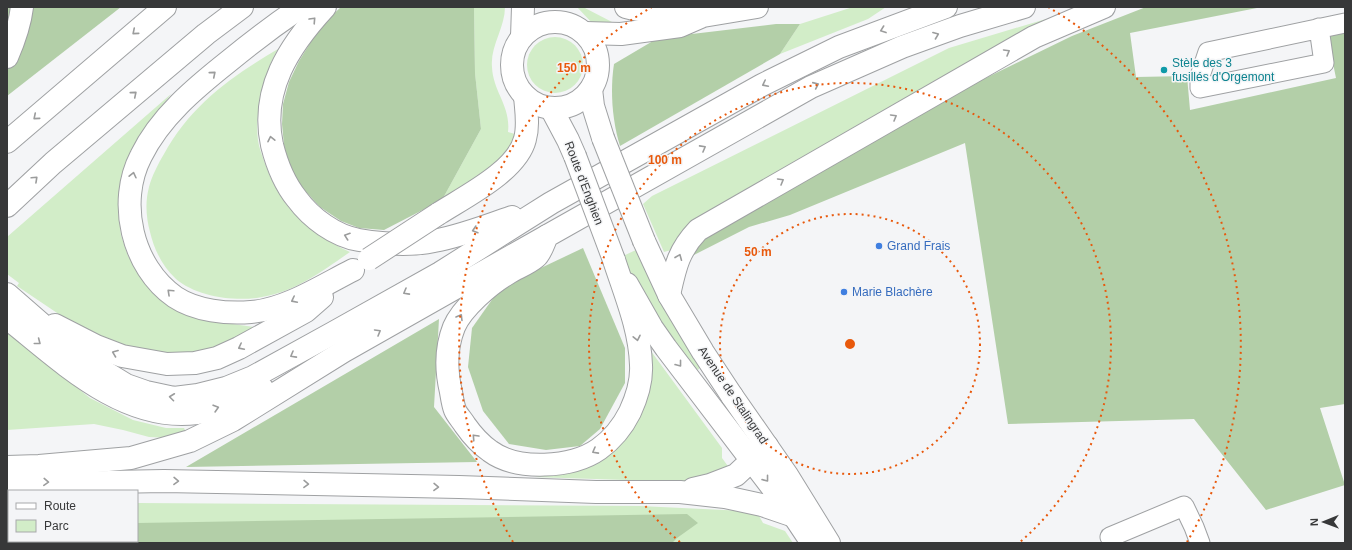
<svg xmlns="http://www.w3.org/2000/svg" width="1352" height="550" viewBox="0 0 1352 550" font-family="Helvetica,sans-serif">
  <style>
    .green { fill: #d2edc8 }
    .forest { fill: #b3cfa8 }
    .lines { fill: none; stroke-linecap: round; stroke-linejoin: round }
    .minor-casing { stroke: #9fa1a3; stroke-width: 21 }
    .secondary-casing { stroke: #9fa1a3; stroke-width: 24 }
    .primary-casing { stroke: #9fa1a3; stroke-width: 24 }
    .motorway-casing { stroke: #9fa1a3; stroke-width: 24 }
    .minor { stroke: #fff; stroke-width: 19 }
    .secondary { stroke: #fff; stroke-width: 22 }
    .primary { stroke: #fff; stroke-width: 22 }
    .motorway { stroke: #fff; stroke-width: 22 }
    .primary-bridge-casing { stroke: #9fa1a3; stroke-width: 24; stroke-linecap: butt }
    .motorway-bridge-casing { stroke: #9fa1a3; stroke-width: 24; stroke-linecap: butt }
    .primary-bridge { stroke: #fff; stroke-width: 22 }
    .motorway-bridge { stroke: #fff; stroke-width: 22 }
    .oneway { stroke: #9b9c9c }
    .ring { fill: none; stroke: #e8590c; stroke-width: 2; stroke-dasharray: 2 4 }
    .culture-dot { fill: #0f9aa8; stroke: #f4f5f7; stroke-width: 1.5 }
    .shop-dot { fill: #3f7fe0; stroke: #f4f5f7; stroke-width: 1.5 }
    .labels { text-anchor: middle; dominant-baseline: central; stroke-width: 3; stroke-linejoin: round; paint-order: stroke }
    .culture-label { font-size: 12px; fill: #0d838f; stroke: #f4f5f7; text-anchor: start }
    .street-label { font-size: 12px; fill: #373839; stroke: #f4f5f7 }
    .shop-label { font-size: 12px; fill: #366cbe; stroke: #f4f5f7; text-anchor: start }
    .centre { fill: #e8590c; stroke: #f4f5f7; stroke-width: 2 }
    .ring-label { font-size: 12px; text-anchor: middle; font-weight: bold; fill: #e8590c; stroke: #f4f5f7; stroke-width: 3; stroke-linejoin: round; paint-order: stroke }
  </style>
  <rect width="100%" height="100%" fill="#f4f5f7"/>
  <g class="green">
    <path d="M474,7h31c0,21 -15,39 -13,60 1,25 19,39 16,65l7,2 -4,12 -16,21 -53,33 39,-71 -6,-56z"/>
    <polygon points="577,7 583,7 614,23 593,24"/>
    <polygon points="853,7 886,7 868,19 780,54 800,24"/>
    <polygon points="1046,19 949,76 675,249 664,252 643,204 652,196 949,48"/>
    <circle cx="555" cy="65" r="28"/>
    <path d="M278,49c-4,7 -8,14 -10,22 -7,18 -13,49 -10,69 1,8 5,18 8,26 16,44 43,67 84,86 -28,19 -53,39 -88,45 -26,5 -65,0 -86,-18 -14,-13 -22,-30 -26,-47 -4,-15 -5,-30 -1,-45 3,-11 9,-23 15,-33 27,-49 67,-77 114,-105z"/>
    <polygon points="171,94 135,145 126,164 121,184 118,210 121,235 128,256 138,273 190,315 204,320 254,327 252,332 215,349 191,354 169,355 119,346 69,321 17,286 19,283 7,274 7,237"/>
    <polygon points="638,249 702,365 698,370 669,343 630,274 623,256"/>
    <polygon points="7,332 90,398 133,420 166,428 184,428 186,432 169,438 149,437 123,430 94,424 7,430"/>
    <polygon points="645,343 722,448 722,458 730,469 687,482 533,477 561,473 606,452"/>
    <polygon points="7,502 9,502 9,541 137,541 137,503 640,506 745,511 758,514 763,523 785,531 793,543 7,543"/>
  </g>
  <g class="forest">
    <polygon points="7,7 121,7 7,96"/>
    <polygon points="341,7 474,7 475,73 481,129 442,200 384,230 359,228 341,221 320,207 296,181 289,166 284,145 282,124 283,104 289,82 299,61 312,40 326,21"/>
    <polygon points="1146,7 1262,7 1130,33 1136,77 1187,76 1190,110 1336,78 1327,34 1345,31 1345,404 1320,408 1345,485 1266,510 1194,419 1008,424 965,143 790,215 749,227 686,259 694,243 955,93 1072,36"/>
    <path d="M776,24h24l-20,30 -160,92c-8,-25 -10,-57 -6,-82l44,-26z"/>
    <polygon points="583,248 625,348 625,383 600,429 580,446 546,450 509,444 483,411 468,367 472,328 496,294 524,276"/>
    <polygon points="439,319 434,407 477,462 186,467"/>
    <polygon points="687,514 698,523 677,538 672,543 7,543 7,526 9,526 9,541 137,541 137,523"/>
  </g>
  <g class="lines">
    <defs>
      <g id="minor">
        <polyline points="1319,28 1324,63 1200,88 1200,76 1208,52 1345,23"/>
        <polyline points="1110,537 1184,506 1194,527 1200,543"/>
      </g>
      <g id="secondary">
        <polyline points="627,284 652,328 666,348 794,516 812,543"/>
        <polyline points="732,396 787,475 829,543"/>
      </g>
      <g id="primary">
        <path d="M626,7c22,7 46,4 68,8"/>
        <circle cx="555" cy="65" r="43"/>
        <polyline points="585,33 621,34 680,26 703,16 757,7"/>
        <polyline points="522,37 523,7"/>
        <polyline points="591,89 593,106 603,138"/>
        <polyline points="551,108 568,140 575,156"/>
        <polyline points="644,241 669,295 703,352 732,396"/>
        <path d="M614,260c11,34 26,69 27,105 1,17 -4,32 -11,47 -7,14 -17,27 -31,37 -27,19 -82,22 -109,2 -10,-7 -18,-16 -25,-26 -3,-5 -8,-10 -10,-15 -2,-5 -3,-12 -4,-18 -5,-21 -5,-45 3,-65 8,-19 36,-43 53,-53 9,-6 21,-10 29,-17 5,-4 8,-15 11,-21l264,-149 91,-40 58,-21 64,-19"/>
        <path d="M669,295c6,-27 9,-44 29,-65l336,-193 70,-30"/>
      </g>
      <g id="motorway">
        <path d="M301,7c-25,17 -49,35 -72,54 -34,27 -69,56 -88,95 -24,46 -9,111 34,141 21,14 52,17 76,15 34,-2 72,-27 102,-42"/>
        <path d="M325,7c-36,39 -65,83 -53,138 5,20 12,38 25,54 14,19 38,37 62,41 24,4 51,6 75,1 27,-5 53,-15 78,-24"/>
        <path d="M7,57c7,-16 13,-33 15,-50"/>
        <polyline points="7,142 165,7"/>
        <polyline points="7,206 53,163 206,34 242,7"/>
        <path d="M438,214c28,-18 79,-43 87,-75 4,-14 1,-29 0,-43"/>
        <polyline points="7,294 77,355 126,385 146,392 174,398 198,395 226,388 253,377 333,333 440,273 551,203 762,85 839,47 946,7"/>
        <path d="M7,318c53,42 116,105 190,95 23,-3 44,-15 65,-25"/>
        <polyline points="55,325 96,346 122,356 167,364 195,363 217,358 239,348 306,311 322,297"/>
        <polyline points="7,467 39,466 131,458 190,441 233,420 344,351 547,236"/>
        <polyline points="7,481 57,483 164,481 459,487 596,492 680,492 725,497 762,505 794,516"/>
        <polyline points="693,489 710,485 736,475 767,446"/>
      </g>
    </defs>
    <use href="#minor" class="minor-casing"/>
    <use href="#secondary" class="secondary-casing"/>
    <use href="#primary" class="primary-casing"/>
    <use href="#motorway" class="motorway-casing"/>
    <use href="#minor" class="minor"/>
    <use href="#secondary" class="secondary"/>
    <use href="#primary" class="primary"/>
    <use href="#motorway" class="motorway"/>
    <defs>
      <g id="primary-bridge">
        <polyline points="603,138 644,241"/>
        <polyline points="575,156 614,260"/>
      </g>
      <polyline id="motorway-bridge" points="369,259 438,214"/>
    </defs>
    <use href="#primary-bridge" class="primary-bridge-casing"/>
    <use href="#motorway-bridge" class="motorway-bridge-casing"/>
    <use href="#primary-bridge" class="primary-bridge"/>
    <use href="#motorway-bridge" class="motorway-bridge"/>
  </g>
  <defs><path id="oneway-chevron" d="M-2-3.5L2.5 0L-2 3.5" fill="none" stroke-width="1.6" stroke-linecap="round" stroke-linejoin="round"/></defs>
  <g class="oneway">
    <use href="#oneway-chevron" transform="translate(313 20) rotate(-47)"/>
    <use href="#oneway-chevron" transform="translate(883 30) rotate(160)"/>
    <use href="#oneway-chevron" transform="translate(135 32) rotate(140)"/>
    <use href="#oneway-chevron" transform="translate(936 35) rotate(-21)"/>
    <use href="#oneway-chevron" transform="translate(1007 52) rotate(-30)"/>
    <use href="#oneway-chevron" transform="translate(213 74) rotate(-40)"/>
    <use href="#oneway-chevron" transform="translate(765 84) rotate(153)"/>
    <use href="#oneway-chevron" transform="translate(816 85) rotate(-24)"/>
    <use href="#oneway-chevron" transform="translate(134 94) rotate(-40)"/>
    <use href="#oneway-chevron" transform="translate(36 117) rotate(140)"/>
    <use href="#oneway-chevron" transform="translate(894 117) rotate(-30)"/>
    <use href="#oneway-chevron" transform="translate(271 139) rotate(-102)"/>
    <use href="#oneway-chevron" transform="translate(703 148) rotate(-29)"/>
    <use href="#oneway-chevron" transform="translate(133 175) rotate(-77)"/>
    <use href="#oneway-chevron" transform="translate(35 179) rotate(-43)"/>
    <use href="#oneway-chevron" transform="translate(781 181) rotate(-30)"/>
    <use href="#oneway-chevron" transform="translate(475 230) rotate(163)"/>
    <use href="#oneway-chevron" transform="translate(347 236) rotate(-161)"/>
    <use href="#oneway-chevron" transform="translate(679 257) rotate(-68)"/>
    <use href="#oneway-chevron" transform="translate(170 292) rotate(-137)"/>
    <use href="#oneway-chevron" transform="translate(406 292) rotate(151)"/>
    <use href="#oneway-chevron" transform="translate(294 300) rotate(153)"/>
    <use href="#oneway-chevron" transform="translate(460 317) rotate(-59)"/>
    <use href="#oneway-chevron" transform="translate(378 332) rotate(-30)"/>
    <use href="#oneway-chevron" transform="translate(637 338) rotate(78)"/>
    <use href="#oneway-chevron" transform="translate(38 342) rotate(38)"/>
    <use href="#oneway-chevron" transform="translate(241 347) rotate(153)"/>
    <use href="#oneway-chevron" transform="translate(115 353) rotate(-159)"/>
    <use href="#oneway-chevron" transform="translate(293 355) rotate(151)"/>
    <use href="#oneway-chevron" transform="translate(679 364) rotate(52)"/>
    <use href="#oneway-chevron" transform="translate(172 397) rotate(-173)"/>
    <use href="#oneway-chevron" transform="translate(216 408) rotate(-16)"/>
    <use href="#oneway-chevron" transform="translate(475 437) rotate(-133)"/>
    <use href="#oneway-chevron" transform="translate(595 451) rotate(151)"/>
    <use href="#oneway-chevron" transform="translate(766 479) rotate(52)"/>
    <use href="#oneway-chevron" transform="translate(176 481) rotate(1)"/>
    <use href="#oneway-chevron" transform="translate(46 482) rotate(3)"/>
    <use href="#oneway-chevron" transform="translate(306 484) rotate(1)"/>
    <use href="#oneway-chevron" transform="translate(436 487) rotate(1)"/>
  </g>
  <g class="ring">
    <circle cx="850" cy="344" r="130"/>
    <path d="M680 542A261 261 0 1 1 1020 542"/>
    <path d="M513 542A391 391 0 0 1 652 7M1048 7A391 391 0 0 1 1187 542"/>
  </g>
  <circle class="culture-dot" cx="1164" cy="70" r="4"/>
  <g class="shop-dot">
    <circle cx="879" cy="246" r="4"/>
    <circle cx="844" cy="292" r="4"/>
  </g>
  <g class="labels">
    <g class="culture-label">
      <text x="1172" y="63">Stèle des 3<tspan x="1172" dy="14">fusillés d'Orgemont</tspan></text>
    </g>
    <g class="street-label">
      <text transform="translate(584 183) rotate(69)">Route d'Enghien</text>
      <text transform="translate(733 395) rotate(56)">Avenue de Stalingrad</text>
    </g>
    <g class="shop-label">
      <text x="887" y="246">Grand Frais</text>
      <text x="852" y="292">Marie Blachère</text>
    </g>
  </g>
  <circle cx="850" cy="344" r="6" class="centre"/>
  <g class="ring-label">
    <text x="574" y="72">150 m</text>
    <text x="665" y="164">100 m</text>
    <text x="758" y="256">50 m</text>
  </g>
  <rect width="1352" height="550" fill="none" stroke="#373839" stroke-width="16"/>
  <rect x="8" y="490" width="130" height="52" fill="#f4f5f7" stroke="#a8a9ab"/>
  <rect x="16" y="503" width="20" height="6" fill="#ffffff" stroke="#a8a9ab"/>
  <text x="44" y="510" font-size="12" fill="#373839">Route</text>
  <rect x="16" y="520" width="20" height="12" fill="#d2edc8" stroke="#a8a9ab"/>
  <text x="44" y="530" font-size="12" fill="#373839">Parc</text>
  <g transform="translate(1324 522) rotate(269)" stroke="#f4f5f7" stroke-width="3" paint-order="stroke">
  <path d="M0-3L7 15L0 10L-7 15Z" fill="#373839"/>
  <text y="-6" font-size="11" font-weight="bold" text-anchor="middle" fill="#373839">N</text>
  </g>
</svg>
